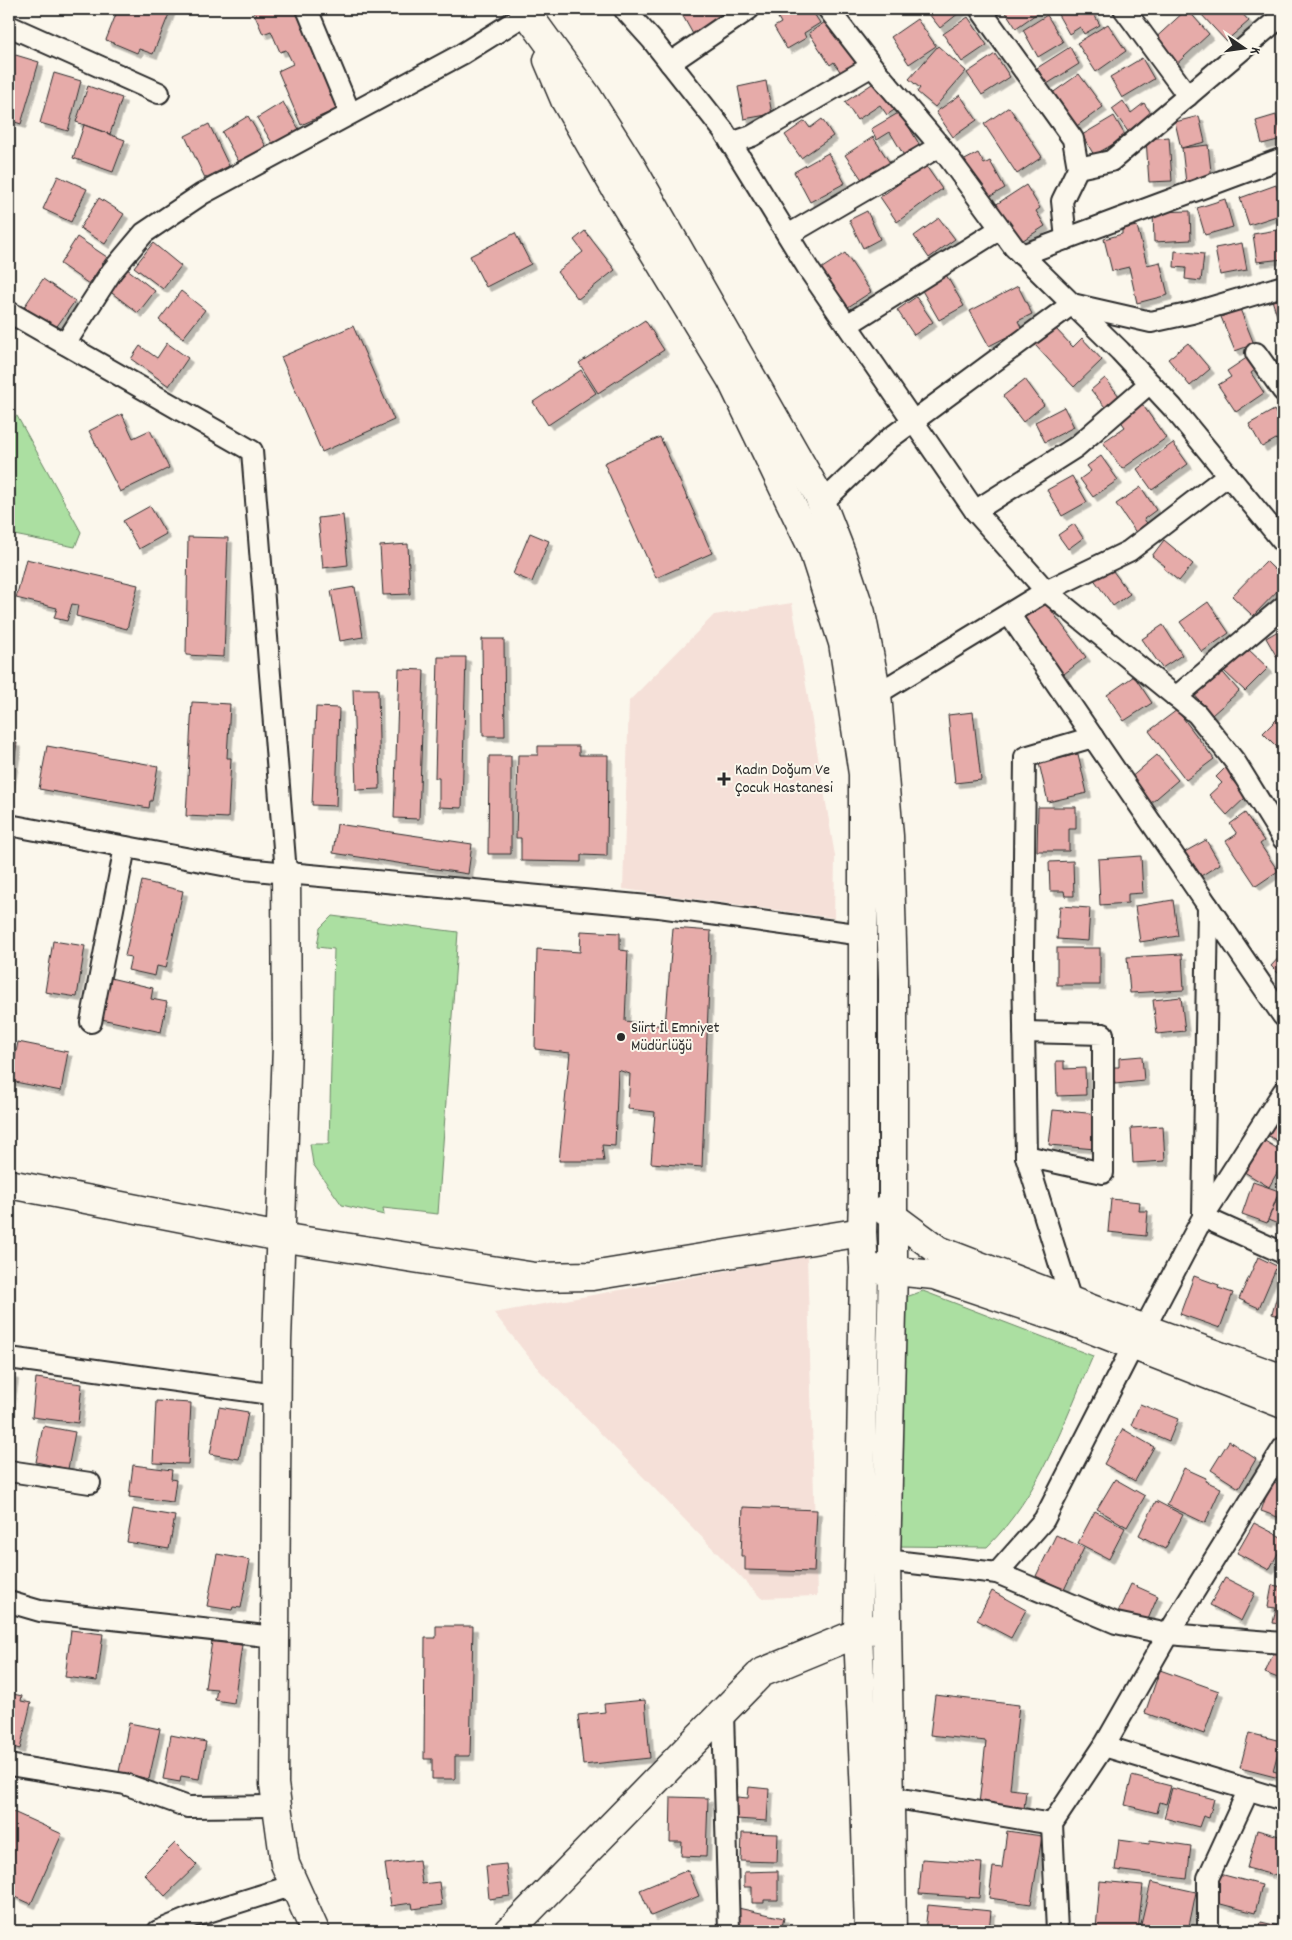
<svg xmlns="http://www.w3.org/2000/svg" width="1292" height="1940" viewBox="0 0 1292 1940" font-family="Dekko,sans-serif">
  <style>
    .built { fill: #f5e0d8 }
    .green { fill: #abdfa1; stroke: #6b8566 }
    .building { fill: #e6aba9; stroke: #2b2b2b; filter: url(#shadow) }
    .lines { fill: none; stroke-linecap: round; stroke-linejoin: round }
    .street-casing { stroke: #2b2b2b; stroke-width: 24 }
    .secondary-casing { stroke: #2b2b2b; stroke-width: 31 }
    .street { stroke: #fbf7ec; stroke-width: 20 }
    .secondary { stroke: #fbf7ec; stroke-width: 28 }
    .poi-dot { fill: #2b2b2b; stroke: #fbf7ec; stroke-width: 2 }
    .labels { text-anchor: middle; dominant-baseline: central; stroke-width: 4; stroke-linejoin: round; paint-order: stroke }
    .poi-label { font-size: 16px; fill: #2b2b2b; stroke: #fbf7ec; text-anchor: start }
  </style>
  <defs>
    <filter id="shadow"><feDropShadow dx="4.5" dy="4.5" stdDeviation="0" flood-color="#0004"/></filter>
  </defs>
  <rect width="100%" height="100%" fill="#fbf7ec"/>
  <filter id="ink" filterUnits="userSpaceOnUse"><feTurbulence type="fractalNoise" baseFrequency=".02" numOctaves="2"/><feDisplacementMap in="SourceGraphic" scale="10" xChannelSelector="R" yChannelSelector="G"/><feConvolveMatrix kernelMatrix="1 2 1 2 8 2 1 2 1" color-interpolation-filters="sRGB"/></filter>
  <g filter="url(#ink)">
    <g class="built">
      <polygon points="792,603 835,856 834,918 623,889 629,701 714,615"/>
      <polygon points="807,1256 817,1596 761,1598 540,1371 494,1313"/>
    </g>
    <g class="green">
      <polygon points="17,416 81,532 75,547 9,534 9,420"/>
      <polygon points="332,916 458,932 438,1214 383,1208 384,1215 342,1205 313,1164 310,1144 329,1144 334,949 317,947 320,928"/>
      <path d="M923,1291l170,65c-29,66 -53,139 -106,191l-91,-1 2,-243 8,-6z"/>
    </g>
    <g class="building">
      <polygon points="118,9 171,9 153,54 139,49 137,53 106,40"/>
      <polygon points="252,9 300,9 318,49 313,52 337,109 301,125 278,71 293,64 286,50 280,52 271,31 263,34"/>
      <polygon points="679,9 722,9 727,17 694,36"/>
      <polygon points="773,9 811,9 820,23 804,33 806,38 787,49 774,27 781,23"/>
      <polygon points="925,9 964,9 940,28"/>
      <polygon points="1008,9 1037,9 1039,12 1016,28 1005,11"/>
      <polygon points="1060,9 1065,10 1068,9 1091,9 1100,25 1084,34 1080,27 1069,34 1056,11"/>
      <polygon points="1187,9 1209,34 1172,68 1150,43"/>
      <polygon points="1206,9 1238,9 1249,21 1226,41 1201,14"/>
      <polygon points="1047,15 1063,42 1038,57 1023,30"/>
      <polygon points="968,17 987,45 962,62 943,34"/>
      <polygon points="917,19 936,46 909,64 891,37"/>
      <polygon points="828,20 856,64 841,73 834,62 830,65 809,33"/>
      <polygon points="1108,24 1126,51 1096,72 1077,43"/>
      <polygon points="938,46 966,71 935,107 917,92 920,88 909,79"/>
      <polygon points="1070,47 1079,64 1047,84 1037,68"/>
      <polygon points="9,53 39,62 21,124 9,120"/>
      <polygon points="995,54 1010,77 982,95 967,73"/>
      <polygon points="1142,58 1154,79 1122,98 1110,77"/>
      <polygon points="54,73 81,81 68,131 40,123"/>
      <polygon points="1079,74 1103,107 1074,128 1051,94"/>
      <polygon points="878,80 897,108 887,115 880,105 857,120 845,102"/>
      <polygon points="766,81 772,114 744,119 738,87"/>
      <polygon points="88,86 122,98 110,134 76,122"/>
      <polygon points="960,95 977,120 953,137 936,112"/>
      <polygon points="1123,101 1131,113 1144,103 1153,116 1129,133 1112,109"/>
      <polygon points="283,102 300,131 274,146 257,118"/>
      <polygon points="1009,107 1042,157 1017,174 984,124"/>
      <polygon points="900,112 922,149 906,159 890,132 877,140 871,129"/>
      <polygon points="1276,115 1282,139 1262,144 1256,121"/>
      <polygon points="248,116 267,148 240,164 222,132"/>
      <polygon points="1114,116 1126,137 1094,155 1082,135"/>
      <polygon points="1199,116 1205,142 1181,148 1175,122"/>
      <polygon points="822,119 833,136 801,158 785,135 805,121 810,128"/>
      <polygon points="209,124 229,166 205,178 185,136"/>
      <polygon points="84,125 125,140 113,172 73,158"/>
      <polygon points="873,137 890,163 863,181 845,155"/>
      <polygon points="1169,137 1172,181 1149,182 1146,139"/>
      <polygon points="1208,145 1212,180 1186,183 1182,148"/>
      <polygon points="828,153 845,183 810,202 794,172"/>
      <polygon points="978,153 984,164 990,161 1005,188 982,201 961,162"/>
      <polygon points="924,163 942,189 897,222 880,197 913,174 911,171"/>
      <polygon points="58,176 87,189 71,222 43,209"/>
      <polygon points="1026,185 1040,208 1036,211 1045,226 1017,244 992,207"/>
      <polygon points="1276,185 1283,206 1283,214 1249,225 1240,198"/>
      <polygon points="99,198 124,214 105,244 80,228"/>
      <polygon points="1225,199 1233,227 1205,235 1197,208"/>
      <polygon points="867,211 880,239 863,248 849,220"/>
      <polygon points="1190,211 1191,240 1154,242 1153,212"/>
      <polygon points="939,218 955,239 929,258 914,236"/>
      <polygon points="1137,226 1147,265 1160,262 1168,295 1137,303 1129,267 1112,271 1104,239 1122,234 1122,229"/>
      <polygon points="1283,229 1283,259 1257,262 1253,234"/>
      <polygon points="585,231 615,270 578,299 557,272 583,252 574,240"/>
      <polygon points="515,233 531,264 486,287 470,256"/>
      <polygon points="77,237 107,257 89,284 60,264"/>
      <polygon points="153,243 181,266 163,289 134,267"/>
      <polygon points="1242,243 1247,270 1220,275 1215,248"/>
      <polygon points="1175,251 1204,254 1201,281 1185,279 1186,268 1174,267"/>
      <polygon points="845,253 871,292 842,311 816,272"/>
      <polygon points="126,268 155,291 138,313 108,290"/>
      <polygon points="945,273 964,306 939,320 920,287"/>
      <polygon points="43,279 75,301 55,329 24,307"/>
      <polygon points="1018,286 1032,314 1018,321 1022,329 989,346 970,311"/>
      <polygon points="181,291 205,310 183,338 159,320"/>
      <polygon points="1283,296 1283,324 1280,325 1272,300"/>
      <polygon points="916,297 933,322 914,335 897,310"/>
      <polygon points="1240,309 1254,344 1235,351 1221,317"/>
      <polygon points="645,320 664,350 598,393 579,363"/>
      <polygon points="353,326 394,420 322,452 281,357"/>
      <polygon points="1054,327 1073,347 1082,338 1102,360 1074,387 1035,345"/>
      <polygon points="167,343 188,358 169,386 131,359 140,346 157,358"/>
      <polygon points="1188,343 1210,369 1190,386 1168,359"/>
      <polygon points="1251,355 1259,367 1251,373 1264,393 1236,412 1218,385 1231,377 1227,371"/>
      <polygon points="581,370 596,393 548,425 533,402"/>
      <polygon points="1105,378 1119,396 1105,407 1091,390"/>
      <polygon points="1025,379 1044,405 1023,422 1003,396"/>
      <polygon points="1142,404 1166,438 1122,469 1103,442 1125,427 1120,420"/>
      <polygon points="1064,407 1074,427 1045,442 1035,422"/>
      <polygon points="1274,410 1283,426 1283,435 1262,447 1249,424"/>
      <polygon points="122,414 133,438 150,430 169,468 120,492 89,431"/>
      <polygon points="660,437 712,553 656,578 604,463"/>
      <polygon points="1173,443 1188,464 1152,490 1137,469"/>
      <polygon points="1101,456 1118,480 1093,497 1080,479 1091,471 1087,466"/>
      <polygon points="1072,476 1087,502 1062,516 1047,490"/>
      <polygon points="1141,487 1156,510 1144,519 1149,526 1137,534 1116,504"/>
      <polygon points="150,506 166,534 139,549 123,521"/>
      <polygon points="343,515 348,565 323,568 318,518"/>
      <polygon points="1074,524 1083,538 1068,549 1058,535"/>
      <polygon points="530,533 549,541 532,582 513,574"/>
      <polygon points="188,537 228,538 224,657 186,655"/>
      <polygon points="1164,540 1193,564 1179,581 1163,568 1165,566 1152,556"/>
      <polygon points="408,544 410,594 383,595 380,546"/>
      <polygon points="26,559 138,585 127,629 76,616 78,605 72,604 67,621 54,618 57,608 16,598"/>
      <polygon points="1266,561 1283,578 1283,585 1253,616 1232,596"/>
      <polygon points="1110,567 1130,594 1113,606 1093,578"/>
      <polygon points="355,587 363,637 340,641 331,591"/>
      <polygon points="1045,602 1086,657 1060,677 1019,622"/>
      <polygon points="1208,602 1229,633 1202,652 1180,622"/>
      <polygon points="1163,625 1182,655 1162,668 1142,639"/>
      <polygon points="1283,628 1283,665 1282,666 1266,638"/>
      <polygon points="482,639 504,639 505,736 483,736"/>
      <polygon points="1247,648 1268,668 1245,691 1224,671"/>
      <polygon points="438,657 466,657 462,808 439,807 439,778 435,778"/>
      <polygon points="1219,668 1239,691 1212,715 1192,692"/>
      <polygon points="399,669 424,670 419,819 394,818"/>
      <polygon points="1134,676 1152,703 1124,721 1107,695"/>
      <polygon points="353,689 378,689 380,789 356,790"/>
      <polygon points="192,702 230,704 227,758 231,758 228,818 186,816"/>
      <polygon points="316,707 339,708 336,806 312,805"/>
      <polygon points="1177,710 1214,759 1186,780 1149,731"/>
      <polygon points="973,712 981,780 955,783 948,715"/>
      <polygon points="1282,714 1283,715 1283,753 1263,733"/>
      <polygon points="9,741 17,743 10,784 9,783"/>
      <polygon points="47,746 158,766 152,801 150,801 149,808 39,789"/>
      <polygon points="538,746 579,746 579,755 608,755 607,856 581,855 581,862 521,861 521,838 516,838 518,755 538,755"/>
      <polygon points="1078,754 1087,793 1048,802 1039,763"/>
      <polygon points="1157,755 1178,780 1150,804 1129,779"/>
      <polygon points="489,756 511,756 511,854 488,854"/>
      <polygon points="1228,765 1236,774 1230,778 1247,796 1227,815 1209,795 1222,783 1216,777"/>
      <polygon points="1038,807 1076,807 1076,829 1069,829 1069,851 1037,851"/>
      <polygon points="1245,813 1264,841 1260,844 1278,871 1256,886 1226,841 1237,834 1230,824"/>
      <polygon points="337,824 472,844 468,874 333,853"/>
      <polygon points="1206,840 1220,864 1196,879 1181,854"/>
      <polygon points="1141,856 1143,893 1128,894 1128,903 1100,905 1098,859"/>
      <polygon points="1073,861 1074,896 1065,896 1064,891 1050,891 1049,862"/>
      <polygon points="142,881 183,891 166,968 157,966 155,976 128,970 131,957 125,956"/>
      <polygon points="1173,900 1178,936 1140,942 1135,906"/>
      <polygon points="1060,906 1090,908 1088,941 1057,939"/>
      <polygon points="673,928 711,931 702,1167 651,1163 655,1112 628,1109 630,1074 618,1070 615,1146 602,1145 604,1161 559,1161 570,1053 535,1049 537,949 580,952 581,931 620,933 620,950 628,951 625,1021 665,1026"/>
      <polygon points="53,941 85,946 77,997 45,992"/>
      <rect x="1057" y="948" width="43" height="37"/>
      <polygon points="1283,953 1283,978 1271,966"/>
      <polygon points="1182,954 1184,990 1130,993 1127,957"/>
      <polygon points="106,977 153,988 151,999 167,1002 161,1032 97,1018"/>
      <polygon points="1181,997 1185,1031 1157,1034 1153,1000"/>
      <polygon points="18,1042 68,1052 61,1091 10,1081"/>
      <polygon points="1142,1056 1144,1081 1115,1084 1113,1067 1119,1067 1119,1058"/>
      <polygon points="1056,1061 1064,1061 1064,1069 1085,1068 1086,1095 1057,1096"/>
      <polygon points="1283,1106 1283,1144 1267,1135"/>
      <polygon points="1053,1110 1099,1114 1095,1149 1049,1145"/>
      <polygon points="1163,1126 1165,1161 1133,1163 1131,1128"/>
      <polygon points="1260,1138 1283,1152 1283,1162 1269,1187 1241,1170"/>
      <polygon points="1253,1182 1279,1191 1267,1223 1242,1214"/>
      <polygon points="1278,1196 1283,1198 1283,1226 1268,1220"/>
      <polygon points="1111,1199 1140,1202 1139,1211 1148,1211 1146,1236 1108,1232"/>
      <polygon points="1258,1257 1277,1266 1259,1308 1239,1299"/>
      <polygon points="1283,1274 1283,1317 1272,1314"/>
      <polygon points="1194,1276 1219,1285 1218,1288 1233,1293 1220,1328 1180,1314"/>
      <polygon points="9,1374 14,1375 9,1408"/>
      <polygon points="36,1378 82,1384 78,1423 32,1417"/>
      <polygon points="156,1401 191,1403 188,1464 153,1463"/>
      <polygon points="1140,1404 1178,1419 1169,1441 1131,1425"/>
      <polygon points="219,1407 248,1412 239,1459 210,1454"/>
      <polygon points="43,1426 75,1432 68,1469 36,1462"/>
      <polygon points="1123,1429 1154,1447 1135,1481 1104,1464"/>
      <polygon points="1229,1441 1256,1459 1239,1488 1211,1470"/>
      <polygon points="133,1465 172,1470 171,1479 176,1480 173,1502 129,1497"/>
      <polygon points="1184,1468 1206,1478 1205,1481 1221,1488 1205,1523 1167,1505"/>
      <polygon points="1115,1479 1145,1496 1127,1527 1097,1509"/>
      <polygon points="1271,1482 1283,1486 1283,1519 1261,1511"/>
      <polygon points="1156,1501 1183,1515 1165,1549 1139,1535"/>
      <polygon points="743,1507 817,1510 814,1572 745,1570 745,1556 741,1556"/>
      <polygon points="133,1509 175,1516 169,1549 127,1542"/>
      <polygon points="1095,1511 1125,1528 1109,1559 1078,1543"/>
      <polygon points="1254,1523 1283,1538 1283,1544 1269,1570 1237,1553"/>
      <polygon points="1056,1535 1084,1548 1064,1590 1036,1576"/>
      <polygon points="217,1554 250,1560 241,1608 233,1607 232,1610 207,1606"/>
      <polygon points="1225,1578 1255,1593 1241,1621 1210,1605"/>
      <polygon points="1131,1584 1158,1596 1146,1624 1118,1612"/>
      <polygon points="1272,1585 1283,1587 1283,1625 1273,1623 1276,1608 1268,1607"/>
      <polygon points="992,1591 1026,1610 1011,1638 977,1620"/>
      <polygon points="436,1626 473,1626 470,1756 455,1756 455,1779 432,1779 432,1759 424,1759 425,1638 436,1638"/>
      <polygon points="71,1630 103,1634 97,1681 65,1677"/>
      <polygon points="212,1641 242,1645 234,1703 215,1700 217,1689 205,1688"/>
      <polygon points="1276,1647 1283,1650 1283,1680 1265,1673"/>
      <polygon points="1160,1670 1219,1691 1204,1734 1145,1713"/>
      <polygon points="9,1693 22,1696 21,1701 31,1703 20,1749 9,1746"/>
      <polygon points="935,1695 1019,1705 1010,1789 1026,1791 1024,1809 979,1804 986,1741 930,1735"/>
      <polygon points="645,1700 650,1758 583,1765 578,1715 605,1712 604,1704"/>
      <polygon points="129,1723 160,1729 149,1779 119,1772"/>
      <polygon points="1249,1733 1281,1741 1273,1771 1280,1773 1279,1778 1240,1768"/>
      <polygon points="171,1735 206,1742 199,1779 181,1776 180,1782 163,1779"/>
      <polygon points="1132,1776 1171,1786 1166,1804 1160,1802 1157,1813 1125,1805"/>
      <polygon points="749,1787 769,1789 767,1821 736,1819 737,1797 748,1798"/>
      <polygon points="1172,1788 1214,1799 1209,1818 1203,1816 1199,1827 1164,1818"/>
      <polygon points="671,1797 708,1798 706,1857 681,1856 682,1842 670,1842"/>
      <polygon points="9,1810 62,1834 31,1904 9,1894"/>
      <polygon points="1257,1830 1283,1837 1283,1851 1277,1876 1247,1868"/>
      <polygon points="1007,1831 1042,1836 1031,1904 989,1898 993,1867 1002,1868"/>
      <polygon points="742,1833 778,1834 777,1862 741,1861"/>
      <polygon points="1119,1840 1149,1844 1150,1840 1191,1846 1187,1879 1115,1870"/>
      <polygon points="175,1843 197,1865 165,1896 144,1874"/>
      <polygon points="922,1859 982,1863 979,1898 919,1894"/>
      <polygon points="419,1860 422,1884 439,1882 442,1905 413,1909 412,1903 391,1906 385,1864"/>
      <polygon points="506,1864 510,1896 489,1899 486,1866"/>
      <polygon points="688,1870 699,1896 651,1916 640,1890"/>
      <polygon points="778,1871 778,1900 764,1900 764,1903 752,1903 752,1887 744,1887 744,1872"/>
      <polygon points="1220,1874 1262,1885 1255,1913 1213,1902"/>
      <polygon points="1100,1881 1143,1885 1138,1931 1096,1929"/>
      <polygon points="1151,1882 1196,1892 1188,1931 1152,1931 1140,1929"/>
      <polygon points="928,1905 991,1911 989,1931 925,1931"/>
      <polygon points="738,1908 784,1918 781,1931 733,1931"/>
      <polygon points="1261,1922 1283,1927 1283,1931 1259,1931"/>
    </g>
    <g class="lines">
      <defs>
        <g id="street">
          <polyline points="307,9 350,113"/>
          <polyline points="624,9 652,40 723,130 809,270 975,511 1046,591 1197,714 1236,763 1283,839"/>
          <polyline points="828,9 872,66 940,146 1014,247 1120,351 1173,408 1283,542"/>
          <polyline points="980,9 1073,139 1078,168 1062,201 1066,239"/>
          <polyline points="1124,9 1188,96"/>
          <polyline points="9,26 159,93"/>
          <polyline points="670,63 749,9"/>
          <polyline points="731,143 752,136 872,66"/>
          <polyline points="1078,168 1111,161 1283,15"/>
          <polyline points="788,235 940,146"/>
          <polyline points="1022,255 1283,158"/>
          <polyline points="9,312 252,451 286,873"/>
          <polyline points="847,325 1000,229"/>
          <polyline points="65,344 112,271 144,233 202,194 462,54 528,13"/>
          <polyline points="1256,353 1283,391"/>
          <polyline points="822,503 889,439 1072,304 1151,322 1192,313 1283,286"/>
          <polyline points="975,511 1076,447 1150,383"/>
          <polyline points="1009,614 1283,1016"/>
          <polyline points="1176,697 1283,607"/>
          <polyline points="867,700 1046,591 1129,551 1228,475"/>
          <polyline points="9,825 244,869 659,907 863,935"/>
          <polyline points="91,1022 125,847"/>
          <polyline points="1024,1032 1103,1034 1103,1173 1026,1156"/>
          <polyline points="1203,1217 1208,906"/>
          <polyline points="1203,1217 1283,1253"/>
          <polyline points="1071,1301 1026,1156 1023,959 1025,757 1093,737"/>
          <polyline points="1144,1329 1203,1217 1283,1092"/>
          <polyline points="9,1358 277,1395"/>
          <polyline points="9,1471 90,1483"/>
          <polyline points="886,1560 997,1573 1116,1623 1168,1634 1283,1643"/>
          <polyline points="997,1573 1044,1520 1133,1346"/>
          <polyline points="9,1602 40,1611 275,1637"/>
          <polyline points="723,1712 729,1931"/>
          <polyline points="1104,1746 1283,1800"/>
          <polyline points="9,1765 125,1784 188,1807 277,1806"/>
          <polyline points="890,1797 1052,1824"/>
          <polyline points="158,1931 192,1917 294,1885"/>
          <polyline points="1057,1931 1052,1824 1104,1746 1168,1634 1283,1448"/>
          <polyline points="1208,1931 1208,1878 1249,1789"/>
        </g>
        <g id="secondary">
          <polyline points="524,9 587,96 631,166 818,494 841,553 861,613 877,694 889,836 893,979 893,1270 886,1560 892,1931"/>
          <polyline points="548,60 565,100 617,191 731,379 812,547 843,643 863,774 863,1195 862,1232 864,1268 858,1633 865,1795 869,1931"/>
          <polyline points="286,873 287,1045 277,1342 274,1784 285,1864 315,1931"/>
          <polyline points="9,1184 280,1237 535,1277 592,1276 862,1232"/>
          <polyline points="884,1210 938,1250 1107,1315 1283,1379"/>
          <polyline points="875,1269 934,1275 1073,1322 1283,1404"/>
          <polyline points="509,1931 761,1673 858,1633 874,1629"/>
        </g>
      </defs>
      <use href="#street" class="street-casing"/>
      <use href="#secondary" class="secondary-casing"/>
      <use href="#street" class="street"/>
      <use href="#secondary" class="secondary"/>
    </g>
  </g>
  <g class="poi-dot">
    <path d="M721.5 771.5h5v5h5v5h-5v5h-5v-5h-5v-5h5z"/>
    <circle cx="621" cy="1037" r="5"/>
  </g>
  <g class="labels">
    <g class="poi-label">
      <text x="735" y="770">Kadın Doğum Ve<tspan x="735" dy="18">Çocuk Hastanesi</tspan></text>
      <text x="631" y="1028">Siirt İl Emniyet<tspan x="631" dy="18">Müdürlüğü</tspan></text>
    </g>
  </g>
  <rect width="1292" height="1940" fill="none" stroke="#fbf7ec" stroke-width="30"/>
  <rect x="15" y="15" width="1262" height="1910" fill="none" stroke="#2b2b2b" stroke-width="2" filter="url(#ink)"/>
  <g transform="translate(1244 48) rotate(103)" stroke="#fbf7ec" stroke-width="4" paint-order="stroke">
  <path d="M0-4L9 19L0 12L-9 19Z" fill="#2b2b2b"/>
  <text y="-8" font-size="14" font-weight="bold" text-anchor="middle" fill="#2b2b2b">K</text>
  </g>
</svg>
